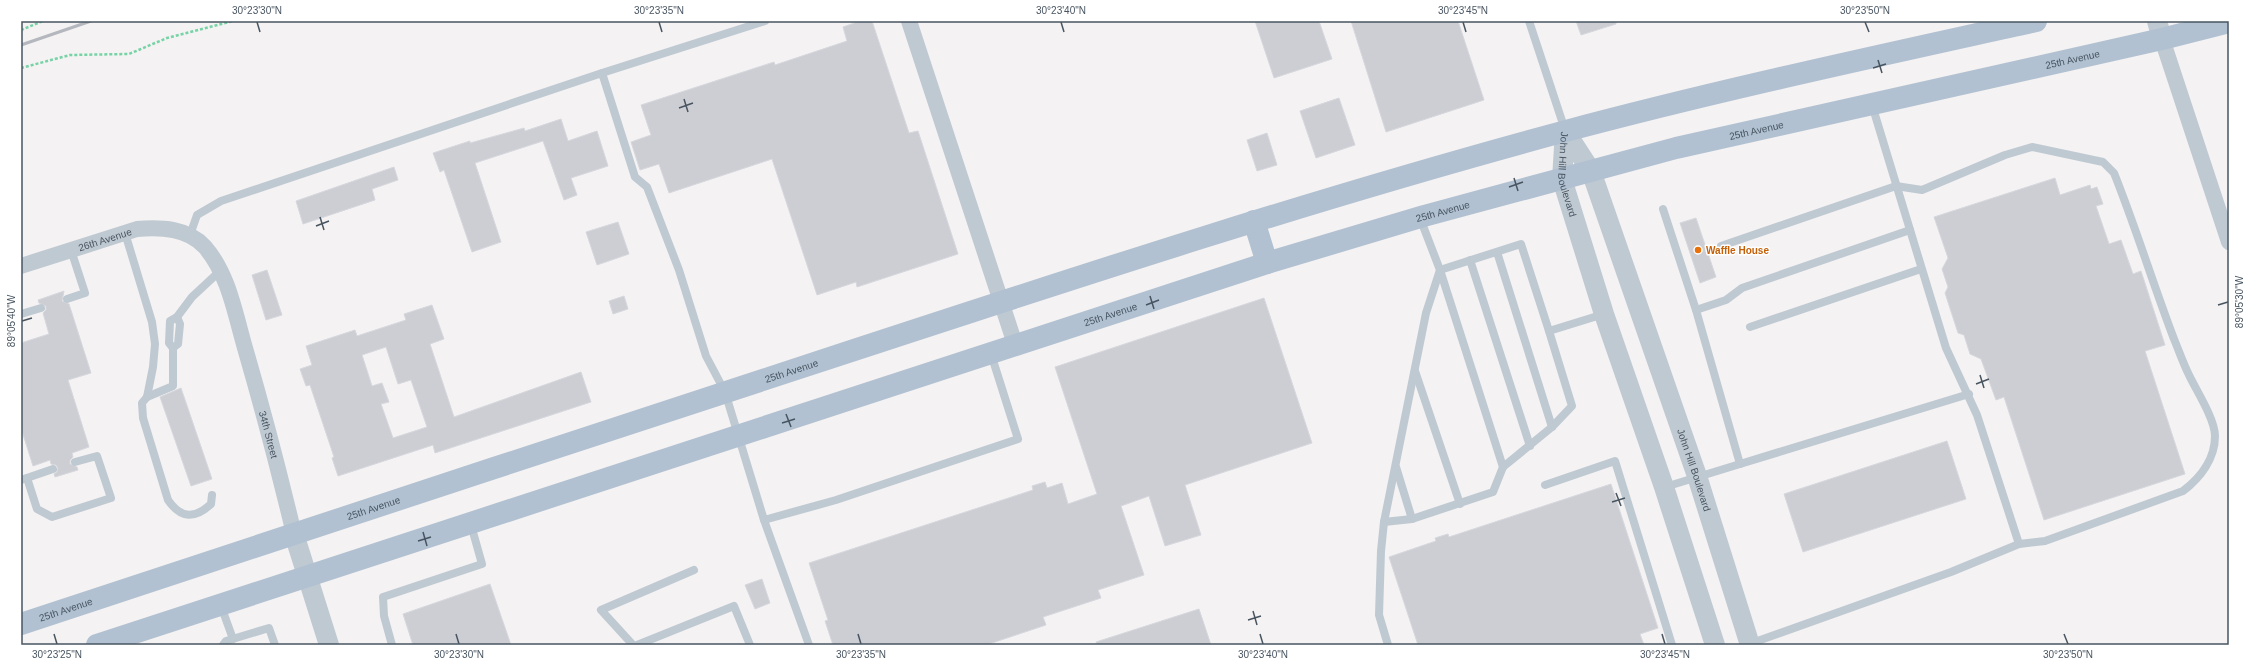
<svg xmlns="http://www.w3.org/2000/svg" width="2250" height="666" viewBox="0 0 2250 666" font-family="Arial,sans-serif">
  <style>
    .building { fill: #ccced4; stroke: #d6d8de; fill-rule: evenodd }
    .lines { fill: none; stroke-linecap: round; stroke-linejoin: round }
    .path { stroke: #76d3a6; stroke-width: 2.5; stroke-dasharray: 3 2; stroke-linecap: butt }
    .service { stroke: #bfc9d2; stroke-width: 8 }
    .minor { stroke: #bfc9d2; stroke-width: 16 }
    .tertiary { stroke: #bfc9d2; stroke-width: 20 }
    .primary { stroke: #b1c1d1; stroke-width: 22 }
    .rail { stroke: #b4b7bd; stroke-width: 3 }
    .ticks { fill: none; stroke: #485561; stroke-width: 1.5 }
    .food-dot { fill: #e8710a; stroke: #fff; stroke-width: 1.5 }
    .labels { text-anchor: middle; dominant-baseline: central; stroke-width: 3; stroke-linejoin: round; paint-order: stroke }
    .street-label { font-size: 10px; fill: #485561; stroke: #fff }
    .food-label { font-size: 10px; font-weight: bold; fill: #c56008; stroke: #fff; text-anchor: start }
    .neatline { fill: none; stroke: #485561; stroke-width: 1.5 }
    .ticks-label { font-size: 10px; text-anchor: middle; fill: #485561 }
  </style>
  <rect width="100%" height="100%" fill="#f4f2f2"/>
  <g class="building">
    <polygon points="860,21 872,21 909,133 918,131 958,254 857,287 856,282 817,295 772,159 669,193 659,164 640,170 631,142 651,135 641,105 774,62 775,65 847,41 843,27"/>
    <polygon points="1255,21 1319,21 1332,59 1274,78"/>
    <polygon points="1351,21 1458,21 1484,100 1386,132"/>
    <polygon points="1576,21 1616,21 1616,24 1581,35"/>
    <polygon points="1339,98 1355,145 1316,158 1300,111"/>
    <polygon points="561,119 568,141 597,131 608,166 571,178 577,195 564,200 543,141 475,163 501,242 472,252 444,170 440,172 433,153 470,141 470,143 524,128 525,131"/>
    <polygon points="1267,133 1277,165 1257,171 1247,140"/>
    <polygon points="394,167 398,180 372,189 375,200 303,224 296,201"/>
    <polygon points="2055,178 2060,195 2090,185 2091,189 2097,187 2103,204 2096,206 2109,244 2121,240 2133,274 2141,271 2165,345 2145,351 2185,474 2044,520 2004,397 1996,400 1981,359 1970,354 1964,335 1958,333 1945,293 1948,287 1942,269 1948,258 1934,217"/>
    <polygon points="1696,218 1716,277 1700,283 1680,223"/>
    <polygon points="618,222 629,254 597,265 586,232"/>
    <polygon points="267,270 282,315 266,320 252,275"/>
    <polygon points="64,291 62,301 69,304 91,373 68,380 89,447 72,453 73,457 70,460 70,464 77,467 78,470 55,477 54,474 57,472 58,468 56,465 51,464 50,460 33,466 21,428 21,343 49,334 43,313 46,310 46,306 39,303 38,300"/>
    <polygon points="624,296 628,309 613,314 609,301"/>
    <polygon points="1264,298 1312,443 1185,485 1201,535 1165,546 1149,496 1121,506 1144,575 1098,590 1101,598 1043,617 1046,625 986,645 833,645 825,621 828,620 809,563 1033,490 1032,486 1045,482 1047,488 1062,483 1068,504 1097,494 1055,367"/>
    <path d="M432,305l12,34 -14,5 24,73 127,-45 10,30 -156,51 -2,-8 -95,31 -6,-18 2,-1 -24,-72 -4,1 -6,-17 12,-4 -6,-19 49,-16 2,6 49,-16 -2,-6zM386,347l12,37 13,-4 16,47 -34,11 -12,-34 8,-2 -7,-19 -10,3 -10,-31z"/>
    <polygon points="181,388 212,479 191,486 160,397"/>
    <polygon points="1947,441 1966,499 1803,552 1784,494"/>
    <polygon points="1611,484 1658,628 1640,634 1644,645 1418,645 1389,557 1436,541 1435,538 1448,534 1449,537"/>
    <polygon points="762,579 770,603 755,609 745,585"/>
    <polygon points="490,584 511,645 413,645 403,614"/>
    <polygon points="1199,609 1211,645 1097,645 1096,642"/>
  </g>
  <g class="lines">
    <g class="path">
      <polyline points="21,30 43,21"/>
      <polyline points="21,68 70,55 129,54 167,38 233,21"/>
    </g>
    <g class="service">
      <polyline points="1529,21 1565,130"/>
      <polyline points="602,73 765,21"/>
      <polyline points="1872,105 1946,348 1977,415 2019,544"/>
      <polyline points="1663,209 1696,310"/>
      <polyline points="1420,218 1440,270 1503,467"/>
      <path d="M125,233l27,89 3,22 -2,23 -6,30 -5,6 1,15 25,82c13,19 27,19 43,4l1,-9"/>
      <polyline points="190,235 197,215 221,201 602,73 635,177 647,187 679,270 706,356 725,392 764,520 836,500 1018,439 991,354"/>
      <path d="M1721,246l175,-60 26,4 83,-35 27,-8 71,15 11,11c22,55 39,111 60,166 5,12 9,24 15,36 7,15 26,44 26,61 0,23 -15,42 -32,55l-138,50 -26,3 -68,28 -202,72"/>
      <polyline points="1497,252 1552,427"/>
      <polyline points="1470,260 1530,446"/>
      <polyline points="67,299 85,293 71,250"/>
      <polyline points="21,314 41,308"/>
      <polyline points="1750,327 1921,269"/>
      <polyline points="173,348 178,344 180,324 177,317"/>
      <polyline points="1415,371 1460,504"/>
      <polyline points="147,397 173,386 173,348 169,343 170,321 177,317 192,297 220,271"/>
      <polyline points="1740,464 1969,394"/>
      <polyline points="1396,467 1412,519"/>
      <polyline points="27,478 37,509 52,517 111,498 97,456 75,462"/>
      <polyline points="21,480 53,469"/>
      <polyline points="1545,485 1615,461 1672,645"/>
      <polyline points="1665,487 1740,464 1696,310 1726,300 1742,288 1910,230"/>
      <polyline points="764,520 809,645"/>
      <polyline points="1384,522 1412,519 1493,492 1503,467 1552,427 1572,406 1549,331"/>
      <polyline points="221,606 233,639"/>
      <polyline points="223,645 226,641 269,628 275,645"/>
      <polyline points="392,645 384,616 383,597 482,564 471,525"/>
      <polyline points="633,645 601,610 694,570"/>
      <polyline points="637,645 734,606 750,645"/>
      <polyline points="1388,645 1379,615 1381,551 1384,522 1426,313 1440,270 1521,244 1549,331 1604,314"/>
    </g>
    <g class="minor">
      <polyline points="909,21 1015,344"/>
      <polyline points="2162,39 2229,242"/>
      <path id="s1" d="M21,266l116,-37c24,-2 51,-1 68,18 24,28 30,67 40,101 18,62 34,123 49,186"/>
    </g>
    <g class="tertiary">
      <polyline points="2157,21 2162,39"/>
      <path id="s2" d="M1565,131l26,40 106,305 53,169"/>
      <path id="s3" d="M1565,131l-3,48 42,135 60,173 51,158"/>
      <polyline points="294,534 329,645"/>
    </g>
    <g class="primary">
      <polyline points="1254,221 1267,263"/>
      <path id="s4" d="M21,624c275,-91 549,-181 824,-271 238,-78 476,-156 717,-221 157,-42 316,-76 474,-111"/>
      <path id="s5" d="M97,645l1170,-382 157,-47 252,-68 486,-109 67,-17"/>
    </g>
    <polyline class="rail" points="21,45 91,21"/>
  </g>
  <path class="ticks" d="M257,22l3,10M659,22l3,10M1061,22l3,10M1463,22l3,10M1865,22l4,10M1878,60l4,13M1873,68l13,-4M684,99l4,13M679,108l14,-5M1514,178l4,13M1509,187l14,-5M320,217l4,13M316,226l13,-5M1150,296l4,13M1146,305l13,-5M2218,305l10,-3M22,321l10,-3M1980,375l4,13M1976,384l13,-5M786,414l5,13M782,423l13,-4M1616,493l5,13M1612,502l13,-4M423,532l4,14M418,541l13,-4M1253,611l4,14M1248,620l13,-4M54,634l3,10M456,634l3,10M858,634l3,10M1260,634l3,10M1662,634l3,10M2064,634l4,10"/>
  <circle class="food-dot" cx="1698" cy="250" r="4"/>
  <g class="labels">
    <g class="street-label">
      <text stroke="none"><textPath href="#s5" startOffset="2062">25th Avenue</textPath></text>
      <text stroke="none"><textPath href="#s5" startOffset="1738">25th Avenue</textPath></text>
      <text stroke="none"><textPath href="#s3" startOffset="44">John Hill Boulevard</textPath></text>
      <text stroke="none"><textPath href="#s5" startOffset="1414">25th Avenue</textPath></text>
      <text stroke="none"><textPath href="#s1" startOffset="88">26th Avenue</textPath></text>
      <text stroke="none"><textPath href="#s5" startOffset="1066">25th Avenue</textPath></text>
      <text stroke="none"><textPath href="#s4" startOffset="811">25th Avenue</textPath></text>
      <text stroke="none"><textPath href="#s1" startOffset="394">34th Street</textPath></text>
      <text stroke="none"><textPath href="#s2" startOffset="364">John Hill Boulevard</textPath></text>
      <text stroke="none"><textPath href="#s4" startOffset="371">25th Avenue</textPath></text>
      <text stroke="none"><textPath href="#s4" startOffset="47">25th Avenue</textPath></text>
    </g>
    <g class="food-label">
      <text x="1706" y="250">Waffle House</text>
    </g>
  </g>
  <rect width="2250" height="666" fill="none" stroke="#ffffff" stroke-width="44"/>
  <rect x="22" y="22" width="2206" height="622" class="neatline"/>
  <g class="ticks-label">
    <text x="257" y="14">30°23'30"N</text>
    <text x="659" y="14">30°23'35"N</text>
    <text x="1061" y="14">30°23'40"N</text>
    <text x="1463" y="14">30°23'45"N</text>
    <text x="1865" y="14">30°23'50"N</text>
    <text transform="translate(2239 302) rotate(-90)" y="4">89°05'30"W</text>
    <text transform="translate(11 321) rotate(-90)" y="4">89°05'40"W</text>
    <text x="57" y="658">30°23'25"N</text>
    <text x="459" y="658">30°23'30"N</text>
    <text x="861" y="658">30°23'35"N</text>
    <text x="1263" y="658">30°23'40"N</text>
    <text x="1665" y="658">30°23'45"N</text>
    <text x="2068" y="658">30°23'50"N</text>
  </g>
</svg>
